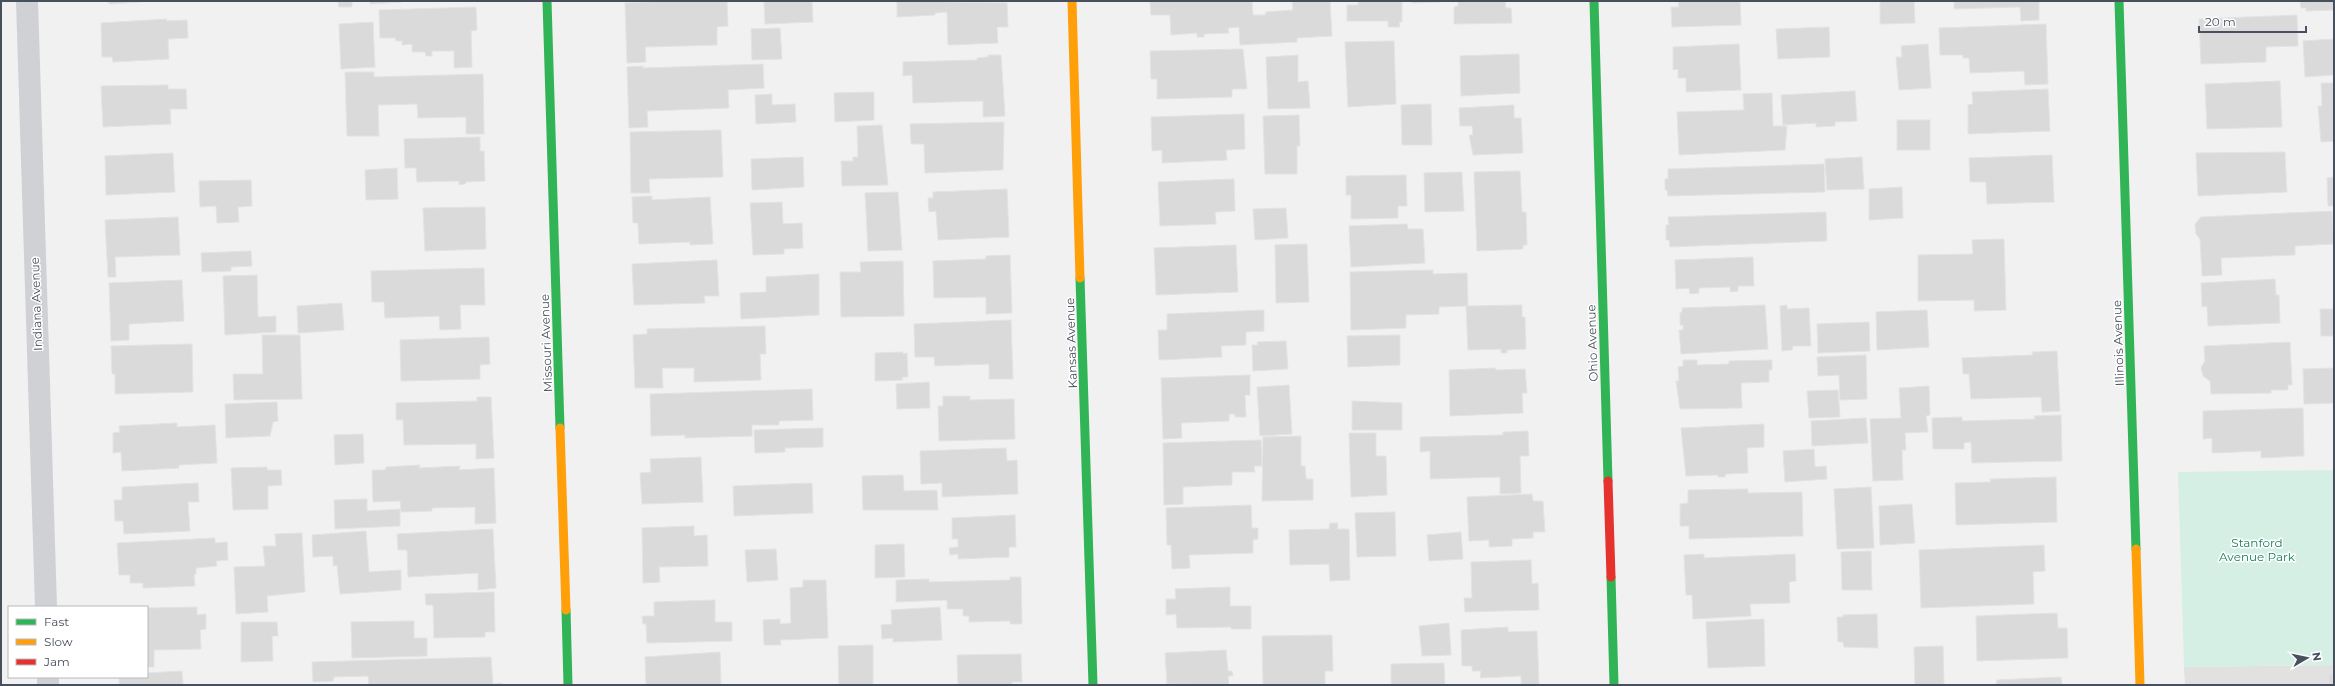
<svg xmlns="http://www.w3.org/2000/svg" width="2335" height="686" viewBox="0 0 2335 686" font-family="Montserrat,sans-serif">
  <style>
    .education { fill: #e2e1e1 }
    .green { fill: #d6efe5 }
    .building { fill: #dadadb; stroke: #e2e3e4 }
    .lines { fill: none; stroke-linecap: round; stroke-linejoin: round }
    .street { stroke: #cfd1d4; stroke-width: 22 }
    .fast { stroke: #30b455; stroke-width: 9 }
    .slow { stroke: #ff9f0a; stroke-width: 9 }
    .jam { stroke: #e5322d; stroke-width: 9 }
    .labels { text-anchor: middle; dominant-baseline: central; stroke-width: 3; stroke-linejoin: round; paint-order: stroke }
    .street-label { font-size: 12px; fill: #484f5d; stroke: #fff }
    .park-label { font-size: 12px; fill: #197e5f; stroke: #fff }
  </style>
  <rect width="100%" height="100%" fill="#f1f1f1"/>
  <polygon class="education" points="2334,665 2334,685 2185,685 2184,667"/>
  <polygon class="green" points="2334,470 2334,665 2184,667 2178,472"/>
  <g class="building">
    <polygon points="106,1 154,1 110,4"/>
    <polygon points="338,1 362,1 352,1 352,7 339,7"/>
    <polygon points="370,1 402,1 402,2 370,4"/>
    <polygon points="672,1 727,1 728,26 717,27 717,45 645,47 646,62 627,63 625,3"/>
    <polygon points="764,1 812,1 813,22 765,24"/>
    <polygon points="897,1 1007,3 1008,27 997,27 998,43 948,45 947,12 935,13 935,15 897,17"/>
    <polygon points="1150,1 1252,1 1253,15 1265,15 1266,12 1293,10 1292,1 1330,1 1332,36 1297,38 1297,42 1240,45 1239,27 1228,28 1229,33 1204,34 1204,37 1197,37 1197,33 1171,35 1170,15 1151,15"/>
    <polygon points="1358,1 1402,1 1402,22 1399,22 1400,27 1388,27 1388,21 1347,21 1347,5 1358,5"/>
    <polygon points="1412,1 1441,1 1441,2 1412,3"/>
    <polygon points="1458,1 1505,1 1506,8 1511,8 1512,23 1454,24 1454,7 1458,6"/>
    <polygon points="1678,1 1740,1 1741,25 1672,27 1671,7 1679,7"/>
    <polygon points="1880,1 1914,1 1915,23 1880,24"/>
    <polygon points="1954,1 2039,1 2039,20 2021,21 2020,7 1954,9"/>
    <polygon points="2300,1 2334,1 2334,10 2306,11 2306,8 2301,8"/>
    <polygon points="476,7 477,30 471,31 472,67 454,68 454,51 432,51 432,56 426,56 425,52 412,52 412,44 402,45 402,41 396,41 395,38 380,38 379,10"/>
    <polygon points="2297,15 2298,46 2266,47 2266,62 2201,64 2199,19"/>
    <polygon points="167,19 166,21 187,20 188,38 168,39 169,59 113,62 112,57 102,57 101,23"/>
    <polygon points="373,22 375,67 341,69 339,24"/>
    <polygon points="2046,24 2048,84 2025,85 2024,71 1970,73 1969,58 1963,58 1963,55 1940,55 1939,28"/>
    <polygon points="1829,27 1830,57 1778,59 1776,29"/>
    <polygon points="780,28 782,59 752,60 751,29"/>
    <polygon points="2334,39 2334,75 2305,77 2303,41"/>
    <polygon points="1394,41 1396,104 1348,107 1345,42"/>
    <polygon points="1739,44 1741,90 1686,92 1686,78 1678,78 1678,69 1673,70 1673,47"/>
    <polygon points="1928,44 1931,88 1899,90 1896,57 1902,57 1901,46"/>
    <polygon points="1243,49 1247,89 1232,89 1232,97 1157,99 1157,79 1151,79 1150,51"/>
    <polygon points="1519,54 1520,93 1461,96 1460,56"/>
    <polygon points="988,55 1001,55 1005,116 983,117 983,101 913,103 912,75 903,76 903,62 977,60 977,58 988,57"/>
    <polygon points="1298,55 1298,82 1308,81 1310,108 1268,109 1266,57"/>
    <polygon points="763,64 764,88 728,90 729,108 647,111 648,127 629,128 627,67 643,66 643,68"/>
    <polygon points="345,72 374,72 374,77 483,74 484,134 466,134 466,117 418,118 417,104 378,105 379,136 347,136"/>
    <polygon points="2280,81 2282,127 2207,129 2205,84"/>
    <polygon points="2321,83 2334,83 2334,141 2321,142 2318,106 2322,106"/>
    <polygon points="168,85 168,89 186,89 187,109 170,109 171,124 103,127 101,86"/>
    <polygon points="2048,89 2050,131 1968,134 1968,105 1973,104 1972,92"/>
    <polygon points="1855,91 1857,121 1835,122 1835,126 1816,127 1816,123 1783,125 1781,95"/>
    <polygon points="874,92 874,120 835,122 834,93"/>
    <polygon points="1772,93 1773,126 1787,126 1785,150 1679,155 1677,112 1744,110 1743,94"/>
    <polygon points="772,94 772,105 795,104 796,122 756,124 755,95"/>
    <polygon points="1431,104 1432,145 1402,145 1401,105"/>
    <polygon points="1514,105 1514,118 1521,118 1523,153 1473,155 1469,135 1473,135 1472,126 1460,126 1459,108"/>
    <polygon points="1244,114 1245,149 1226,150 1227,160 1162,163 1162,150 1152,151 1151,117"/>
    <polygon points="1299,115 1300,146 1297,146 1297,174 1265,174 1263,116"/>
    <rect x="1897" y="120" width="33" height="30"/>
    <polygon points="1004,122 1003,170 925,173 924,144 911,144 910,124"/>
    <polygon points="882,125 888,185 842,186 841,161 853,161 853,157 858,157 857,126"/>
    <polygon points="721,130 723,177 649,179 650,193 631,193 630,132"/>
    <polygon points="480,137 480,151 484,151 485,181 466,182 465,184 459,185 459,181 417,182 416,168 405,168 404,139"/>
    <polygon points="2285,152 2287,192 2198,196 2196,153"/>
    <polygon points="173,153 175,192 106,195 105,156"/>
    <polygon points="2052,155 2054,202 1987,204 1986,182 1970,182 1969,158"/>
    <polygon points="803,157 804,187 752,190 751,159"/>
    <polygon points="1862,157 1864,189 1827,190 1825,159"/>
    <polygon points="1824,164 1825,192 1668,196 1667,190 1665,190 1665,179 1668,179 1668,169"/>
    <polygon points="397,168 398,199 366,200 365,170"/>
    <polygon points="1520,171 1522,212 1526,212 1527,245 1523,245 1523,249 1477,251 1474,172"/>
    <polygon points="1462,172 1464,211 1425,212 1424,173"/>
    <polygon points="1406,175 1407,206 1398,206 1398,218 1351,219 1351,195 1346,195 1346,176"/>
    <polygon points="2334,177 2334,206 2328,206 2327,178"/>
    <polygon points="1234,179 1235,211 1215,212 1216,224 1160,226 1158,182"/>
    <polygon points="251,180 252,206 238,207 239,222 217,223 216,206 200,207 199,181"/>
    <polygon points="1902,187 1903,218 1869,220 1869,189"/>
    <polygon points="1007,189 1009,237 938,240 936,211 929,212 928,198 933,198 933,192"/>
    <polygon points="898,192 902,250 868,251 865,193"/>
    <polygon points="652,196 652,200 710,197 713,244 690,245 690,242 639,244 638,223 633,223 632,197"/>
    <polygon points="782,202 783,224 802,223 803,248 784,249 784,254 753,255 750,203"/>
    <polygon points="485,207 486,249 425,251 423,208"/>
    <polygon points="1286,208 1288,238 1255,240 1253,209"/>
    <polygon points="2332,211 2334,244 2295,246 2295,255 2221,258 2222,275 2202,276 2200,239 2196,234 2195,224 2201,217"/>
    <polygon points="1826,212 1827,241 1670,247 1669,240 1666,240 1666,225 1669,225 1668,217"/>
    <polygon points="178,217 180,255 115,257 116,277 108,277 105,220"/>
    <polygon points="1407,224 1408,229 1423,229 1425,263 1351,267 1349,226"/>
    <polygon points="2004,239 2006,310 1974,311 1974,300 1918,301 1918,255 1973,254 1972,240"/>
    <polygon points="1307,244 1309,302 1276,303 1275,245"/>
    <polygon points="1236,245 1238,292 1156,295 1154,248"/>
    <polygon points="251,251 252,266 231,267 231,271 202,272 201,253"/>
    <polygon points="1010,255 1012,313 986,314 986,297 934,298 933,261 986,259 986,256"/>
    <polygon points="1753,257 1754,286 1738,286 1738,291 1730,292 1730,287 1699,288 1699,293 1690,294 1689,288 1676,289 1675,260"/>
    <polygon points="717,260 719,296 704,296 705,303 634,305 632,264"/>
    <polygon points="903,261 904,316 841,317 840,272 861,272 860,262"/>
    <polygon points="484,268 485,305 460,305 461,329 440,330 439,316 385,318 384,302 372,302 371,271"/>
    <polygon points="1433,270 1433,274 1467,273 1468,306 1439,307 1439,314 1406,315 1406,328 1351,330 1350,272"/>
    <polygon points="819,274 819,315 741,319 740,293 766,292 766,277"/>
    <polygon points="257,275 258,317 276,316 276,332 225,335 223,276"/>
    <polygon points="2275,279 2276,295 2279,295 2280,323 2208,326 2207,306 2202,307 2201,283"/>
    <polygon points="182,280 184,321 129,324 129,340 111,341 109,283"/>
    <polygon points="342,303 344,330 298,333 297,306"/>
    <polygon points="1522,305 1522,317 1525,317 1526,349 1507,350 1507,353 1501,353 1501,349 1468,350 1466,306"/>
    <polygon points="1765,305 1768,349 1681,354 1679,330 1683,330 1683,325 1680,325 1680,313 1682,312 1682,308"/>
    <polygon points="1787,305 1787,309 1809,308 1811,346 1793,346 1792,350 1782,351 1780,306"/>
    <polygon points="2320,309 2334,309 2334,336 2321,336"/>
    <polygon points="1264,310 1264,331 1246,332 1246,345 1221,346 1222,357 1159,360 1158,330 1167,330 1167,314"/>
    <polygon points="1927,310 1929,347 1877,350 1876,312"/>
    <polygon points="1011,320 1013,379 989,379 989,364 935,366 934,357 915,357 914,324"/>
    <polygon points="1869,322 1870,351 1818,353 1817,324"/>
    <polygon points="765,326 766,354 760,354 761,380 694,382 694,368 662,368 663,388 635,388 633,335 647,334 647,329"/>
    <polygon points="262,335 300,335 302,399 234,400 233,374 263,374"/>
    <polygon points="1400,335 1400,365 1348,367 1347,336"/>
    <polygon points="489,337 490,364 480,365 480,379 401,381 400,340"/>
    <polygon points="1286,341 1288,369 1253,371 1252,345 1258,345 1257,342"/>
    <polygon points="2290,342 2292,385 2288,385 2288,390 2271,390 2271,393 2211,394 2210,381 2203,376 2201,368 2205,361 2204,346"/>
    <polygon points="192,344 193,392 115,394 115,374 112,374 111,346"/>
    <polygon points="2057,351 2060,411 2042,412 2041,397 1971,399 1969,374 1963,374 1962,358 2033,355 2032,352"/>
    <polygon points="903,352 903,354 907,353 908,377 902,377 903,380 875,381 875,353"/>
    <polygon points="1866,355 1867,399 1840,400 1839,375 1818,376 1817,357"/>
    <polygon points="1683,360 1697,360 1697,365 1729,364 1729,361 1772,360 1772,370 1769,370 1769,382 1741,383 1742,408 1680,409 1676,381 1679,381 1678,367 1683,366"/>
    <polygon points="1495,368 1496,370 1525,369 1527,393 1522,393 1523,413 1450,416 1449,370"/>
    <polygon points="2334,368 2334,403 2304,404 2303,369"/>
    <polygon points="1250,375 1250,395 1245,395 1246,417 1235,417 1235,414 1229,414 1229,421 1181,423 1182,438 1163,439 1161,378"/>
    <polygon points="929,382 930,408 897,409 896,384"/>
    <polygon points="1289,385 1292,434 1260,436 1257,387"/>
    <polygon points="1929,386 1930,415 1926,416 1928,432 1905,433 1906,450 1902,450 1903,480 1873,481 1870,419 1901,418 1899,388"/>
    <polygon points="812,389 813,420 779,421 779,425 752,425 752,436 685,438 685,435 651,436 650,394"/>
    <polygon points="1838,390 1840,417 1809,418 1807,391"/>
    <polygon points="943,396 970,396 970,400 1014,399 1015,439 939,441 938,406 943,406"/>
    <polygon points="477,397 491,397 494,458 476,459 476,444 404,445 403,420 396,420 396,403 477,401"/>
    <polygon points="1352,401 1402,403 1402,430 1352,430"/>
    <polygon points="277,402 278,421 273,422 270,436 226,438 225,404"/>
    <polygon points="2303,408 2304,456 2261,458 2261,451 2212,453 2212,438 2203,439 2203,411"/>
    <polygon points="2061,415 2062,461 1972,463 1971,442 1964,443 1964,449 1933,449 1932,418 1962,417 1962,421 2035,419 2034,416"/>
    <polygon points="1866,418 1868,443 1812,446 1811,421"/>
    <polygon points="177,423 177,427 215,425 217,463 179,465 179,468 122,471 121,452 113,453 113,433 120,432 119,426"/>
    <polygon points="1764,424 1764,447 1747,448 1748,473 1726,474 1725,477 1718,477 1718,475 1686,476 1681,428"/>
    <polygon points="823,428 823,447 785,448 785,452 755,453 754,430"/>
    <polygon points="1528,431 1529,456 1520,456 1521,493 1500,494 1500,477 1430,479 1430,451 1420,452 1420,437 1503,435 1503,432"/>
    <polygon points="1349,433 1376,433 1376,456 1386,456 1387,495 1351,497"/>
    <polygon points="363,434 364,463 335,465 334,435"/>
    <polygon points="1301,436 1301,466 1305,466 1306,479 1313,479 1313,500 1262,501 1263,437"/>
    <polygon points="1261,440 1262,466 1254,466 1255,472 1232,472 1232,485 1183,487 1183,504 1164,505 1163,443"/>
    <polygon points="1006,448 1007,461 1017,460 1018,494 942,497 942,483 921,484 920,451"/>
    <polygon points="1814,449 1815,467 1826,466 1827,479 1785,482 1783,451"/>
    <polygon points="701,457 703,502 642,504 640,473 651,472 650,459"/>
    <polygon points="420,465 419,468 460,466 459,470 494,468 496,523 475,524 475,507 432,508 432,511 401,512 400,501 373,502 372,470 385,470 386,467"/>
    <polygon points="267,467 267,470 281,470 282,485 268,486 268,509 233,510 231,468"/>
    <polygon points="903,475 904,491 937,490 938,510 863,510 862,476"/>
    <polygon points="2056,477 2057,522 1956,525 1955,483 1991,482 1990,479"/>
    <polygon points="198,483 199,502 188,502 190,531 124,534 123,521 115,521 114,500 122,500 122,487"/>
    <polygon points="812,483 813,513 734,516 733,486"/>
    <polygon points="1871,487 1874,548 1837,549 1834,489"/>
    <polygon points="1748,489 1748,493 1802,492 1803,536 1689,539 1689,526 1680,526 1680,504 1688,503 1688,490"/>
    <polygon points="1532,494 1533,501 1543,501 1545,532 1533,532 1533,538 1512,539 1512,546 1489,547 1489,540 1469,541 1467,497"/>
    <polygon points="367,499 367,511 400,509 400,526 335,529 334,500"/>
    <polygon points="1912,504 1915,543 1880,545 1879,506"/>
    <polygon points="1251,505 1252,528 1258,528 1258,539 1253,540 1253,553 1189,555 1190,568 1172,569 1171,545 1167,545 1166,508"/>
    <polygon points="1395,512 1396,556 1357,557 1355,513"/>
    <polygon points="1015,515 1016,547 1009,547 1009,557 958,559 958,554 950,555 949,548 958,547 958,539 952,539 952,518"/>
    <polygon points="1330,523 1338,523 1337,529 1349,529 1350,580 1330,581 1329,564 1290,565 1289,530 1329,529"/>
    <polygon points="694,526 694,536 707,535 708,566 659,567 660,582 643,583 642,528"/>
    <polygon points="493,529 496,588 478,590 478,573 408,577 407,550 398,550 397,534"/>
    <polygon points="366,531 369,572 401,570 401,590 340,594 337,565 333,566 333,556 313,557 312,535"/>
    <polygon points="1461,532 1463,559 1429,561 1427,535"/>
    <polygon points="302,533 305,592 267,596 268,612 236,614 234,567 265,566 263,546 276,546 275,534"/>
    <polygon points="215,538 215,543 227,542 228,560 216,561 217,566 196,568 196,574 194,575 195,586 143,588 143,583 130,583 130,575 119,575 117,543"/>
    <polygon points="904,544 905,577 875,578 875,545"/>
    <polygon points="2044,545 2045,571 2033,572 2034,604 1921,608 1919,550"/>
    <polygon points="776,549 778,580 747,582 745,550"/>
    <polygon points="1871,551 1872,590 1842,590 1841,552"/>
    <polygon points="1704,554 1704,558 1795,554 1796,581 1789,582 1790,603 1750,604 1751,616 1693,619 1692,595 1686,595 1684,555"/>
    <polygon points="1531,560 1532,584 1538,583 1539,610 1465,612 1464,598 1472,598 1471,562"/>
    <polygon points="1010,577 1021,577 1022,624 1010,624 1010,621 969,622 969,616 963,616 963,609 947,609 947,600 896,602 896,580 929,579 929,582 1010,580"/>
    <polygon points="803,580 826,580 828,638 780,640 781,645 764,645 763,620 780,619 780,624 791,623 790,588 803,587"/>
    <polygon points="1230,587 1230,606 1251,606 1251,629 1231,629 1231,627 1177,628 1176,614 1166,615 1166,599 1176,599 1175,589"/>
    <polygon points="494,592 495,632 485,632 485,637 434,638 433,605 426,605 425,594"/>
    <polygon points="715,600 715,622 732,622 732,641 647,643 646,624 643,624 642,616 654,616 654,602"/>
    <polygon points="197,607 197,615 206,614 206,629 200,630 201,649 154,650 154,667 147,667 147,608"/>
    <polygon points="940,607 942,640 893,642 893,638 882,639 881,625 892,624 891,610"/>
    <polygon points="2057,613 2058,628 2067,628 2068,658 1977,661 1976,616"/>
    <polygon points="1877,614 1878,648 1844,647 1843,642 1838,642 1837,617 1843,617 1843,615"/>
    <polygon points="1764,619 1765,666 1708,668 1706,622"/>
    <polygon points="414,621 414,638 427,638 427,656 352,658 351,622"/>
    <polygon points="241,622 277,622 278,636 272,636 273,661 241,662"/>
    <polygon points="1449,623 1451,655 1422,656 1419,626"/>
    <polygon points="1508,627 1508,632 1537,631 1539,685 1521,685 1521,676 1480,678 1481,671 1472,671 1472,666 1462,666 1461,630"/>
    <polygon points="1332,635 1333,671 1325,671 1325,685 1263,685 1262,636"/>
    <polygon points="873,645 873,685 839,685 838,646"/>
    <polygon points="1943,646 1944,685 1915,685 1914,647"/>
    <polygon points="1226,650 1228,671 1232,671 1233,676 1228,676 1229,685 1167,684 1165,653"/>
    <polygon points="720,652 721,685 646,685 645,657"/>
    <polygon points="1021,654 1022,682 1012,682 1012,685 958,685 957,655"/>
    <polygon points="491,657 493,684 502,683 502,685 369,685 368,676 334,677 333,681 313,682 312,662"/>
    <polygon points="1444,663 1445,685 1391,685 1391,664"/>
    <polygon points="182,671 183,685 119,685 119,677 147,677 147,673"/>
    <polygon points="2334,674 2334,685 2329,685 2328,675"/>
    <polygon points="2061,677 2062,685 1996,685 1997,680"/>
  </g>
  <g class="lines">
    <g class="street">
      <polyline points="27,1 46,607"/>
      <polyline points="48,677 48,685"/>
    </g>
    <g class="fast">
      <polyline points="547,1 560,428"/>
      <polyline points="1594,1 1608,481"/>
      <polyline points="2119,1 2136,549"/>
      <polyline points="1080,278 1093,685"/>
      <polyline points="1611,577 1614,685"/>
      <polyline points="566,610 568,685"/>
    </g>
    <g class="slow">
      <polyline points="1072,1 1080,278"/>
      <polyline points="560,428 566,610"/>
      <polyline points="2136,549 2140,685"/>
    </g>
    <polyline class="jam" points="1608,481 1611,577"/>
  </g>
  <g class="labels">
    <g class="street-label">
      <text transform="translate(36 304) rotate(-92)">Indiana Avenue</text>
      <text transform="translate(546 343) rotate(-92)">Missouri Avenue</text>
      <text transform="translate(1071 343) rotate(-92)">Kansas Avenue</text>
      <text transform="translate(1592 343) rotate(-92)">Ohio Avenue</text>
      <text transform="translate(2118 343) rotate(-92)">Illinois Avenue</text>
    </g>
    <g class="park-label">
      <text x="2257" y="542">Stanford<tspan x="2257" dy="14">Avenue Park</tspan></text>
    </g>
  </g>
  <rect width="2335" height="686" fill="none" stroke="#484f5d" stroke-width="4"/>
  <rect x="8" y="606" width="140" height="72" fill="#ffffff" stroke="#b6b9be"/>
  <rect x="16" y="619" width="20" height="6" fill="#30b455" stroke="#b6b9be"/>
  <text x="44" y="626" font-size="12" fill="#484f5d">Fast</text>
  <rect x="16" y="639" width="20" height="6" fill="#ff9f0a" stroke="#b6b9be"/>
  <text x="44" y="646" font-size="12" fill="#484f5d">Slow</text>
  <rect x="16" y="659" width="20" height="6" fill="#e5322d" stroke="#b6b9be"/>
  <text x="44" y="666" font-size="12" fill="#484f5d">Jam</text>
  <g transform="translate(2307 658) rotate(81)" stroke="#ffffff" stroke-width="3" paint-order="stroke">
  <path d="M0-3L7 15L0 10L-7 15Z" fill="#484f5d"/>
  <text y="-6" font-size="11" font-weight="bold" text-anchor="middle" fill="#484f5d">N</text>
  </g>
  <path d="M2199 26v6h107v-6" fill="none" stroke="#484f5d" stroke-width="2"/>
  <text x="2205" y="26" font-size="12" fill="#484f5d" stroke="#ffffff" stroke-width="3" paint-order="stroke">20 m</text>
</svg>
